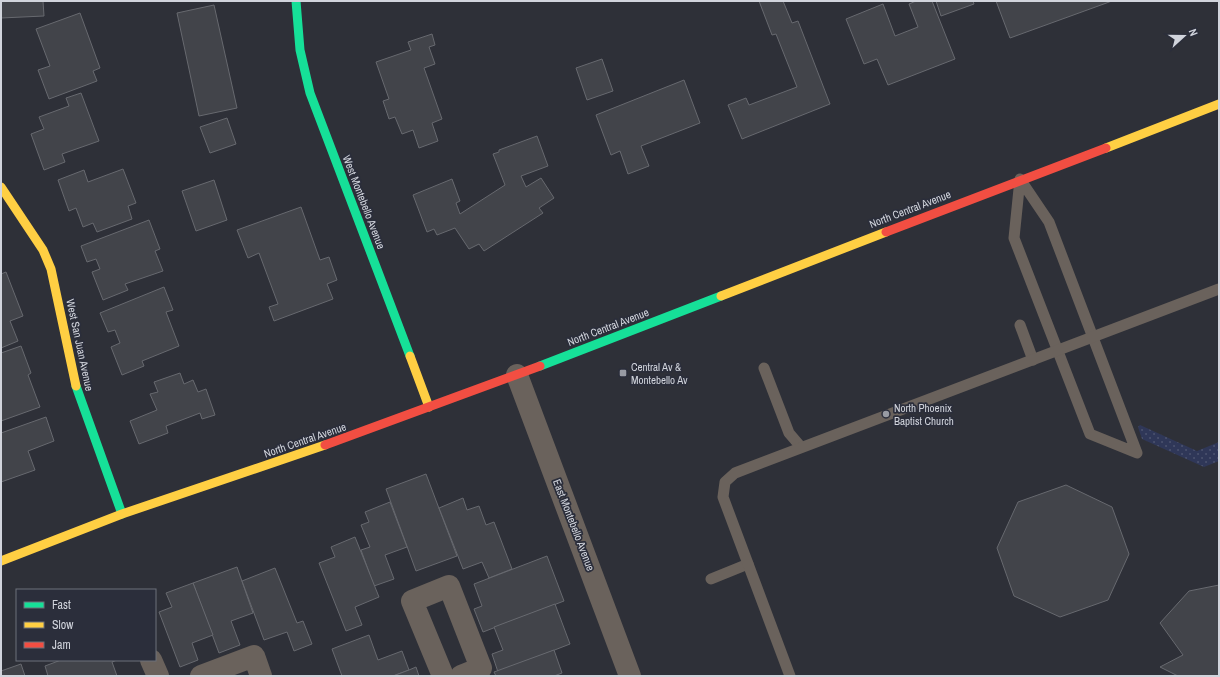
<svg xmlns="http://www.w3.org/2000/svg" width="1220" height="677" viewBox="0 0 1220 677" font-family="'Archivo Narrow',sans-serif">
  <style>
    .grass { fill: url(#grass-dots) }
    .building { fill: #42444a; stroke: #67696f }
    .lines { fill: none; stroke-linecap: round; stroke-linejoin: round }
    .lane { stroke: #6a625c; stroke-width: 11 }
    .street { stroke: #6a625c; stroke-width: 22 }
    .fast { stroke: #16e098; stroke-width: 9 }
    .slow { stroke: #ffcf43; stroke-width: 9 }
    .jam { stroke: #f24e42; stroke-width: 9 }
    .poi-dot { fill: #989ba3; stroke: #2b2e3b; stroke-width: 1.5 }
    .labels { text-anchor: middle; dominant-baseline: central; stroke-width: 3.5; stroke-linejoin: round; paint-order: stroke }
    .street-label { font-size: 11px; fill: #d1d4dc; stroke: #2b2e3b }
    .poi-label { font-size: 11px; fill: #d1d4dc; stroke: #2b2e3b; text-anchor: start }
  </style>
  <defs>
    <pattern id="grass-dots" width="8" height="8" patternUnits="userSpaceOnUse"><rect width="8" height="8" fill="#2f3758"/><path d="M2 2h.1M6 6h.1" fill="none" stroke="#4c536f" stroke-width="1.8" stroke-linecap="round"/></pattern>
  </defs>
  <rect width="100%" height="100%" fill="#2e3038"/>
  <polygon class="grass" points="1140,425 1197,451 1219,442 1219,461 1204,467 1142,439 1138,427"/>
  <g class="building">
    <polygon points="1,1 43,1 44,16 1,18 1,33"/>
    <polygon points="759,1 783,1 792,23 798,21 830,104 742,139 728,105 746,98 749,105 797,87 776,34 772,35"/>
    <polygon points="916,1 932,1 955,59 888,85 877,59 864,64 846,19 883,4 895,36 918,27 909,4"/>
    <polygon points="936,1 973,1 974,4 941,16"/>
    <polygon points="996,1 1112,1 1010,38"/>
    <polygon points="214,5 237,108 199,116 177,13"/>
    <polygon points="80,13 100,68 93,71 97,81 49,99 38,70 50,66 36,29"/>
    <polygon points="432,34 435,45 429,47 435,64 424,68 442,119 432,123 438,141 419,148 413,130 402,134 395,117 389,119 383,101 389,99 376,62 411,50 408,42"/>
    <polygon points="602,59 613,91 587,100 576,68"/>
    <polygon points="684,80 700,123 641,146 649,166 628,174 620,151 611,155 596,115"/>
    <polygon points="81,93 99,141 62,154 65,162 44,170 31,134 44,129 39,117 69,106 66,98"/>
    <polygon points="227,118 236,144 210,153 200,127"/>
    <polygon points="537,136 548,166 521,176 526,187 541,178 554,198 539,208 543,213 484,251 479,244 469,249 455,228 437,235 434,229 427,232 413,195 452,179 460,201 456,203 460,214 505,185 493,154 499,152 499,150"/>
    <polygon points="123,169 136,203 128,206 132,219 97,232 93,223 83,227 76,208 69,211 58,180 84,170 88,182"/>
    <polygon points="214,180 227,220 196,231 182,191"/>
    <polygon points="301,207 320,260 329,257 337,280 327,284 333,299 274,321 269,307 278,304 259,253 248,258 237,230"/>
    <polygon points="149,220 160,249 155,251 163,271 125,284 128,290 103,300 92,272 100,269 96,259 87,262 81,246"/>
    <polygon points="6,272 23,316 10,321 18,341 1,348 1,274"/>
    <polygon points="164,287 173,310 166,312 179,346 142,361 144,366 122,375 111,347 120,343 115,330 108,332 100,313"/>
    <polygon points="21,346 31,373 28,375 40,407 1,421 1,353"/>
    <polygon points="180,373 184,384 193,380 198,392 206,389 215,415 202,419 200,413 166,426 168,433 139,444 130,421 157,410 150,394 158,392 154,382"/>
    <polygon points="46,417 54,441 28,451 35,470 1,482 1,433"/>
    <polygon points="426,474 457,556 416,571 386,489"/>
    <polygon points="1066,485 1112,507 1129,554 1108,600 1060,617 1014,596 997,548 1018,502"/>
    <polygon points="463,498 467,510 479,506 486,525 494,522 512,569 489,578 482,562 463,569 439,508"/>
    <polygon points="390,502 407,547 385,555 394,579 374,586 361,550 370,547 361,525 369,522 365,512"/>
    <polygon points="355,537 379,597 355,607 362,625 346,631 319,563 335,557 331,547"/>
    <polygon points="547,556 564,601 483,632 474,609 482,606 474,584"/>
    <polygon points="237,567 253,613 231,621 240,645 219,653 193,583"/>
    <polygon points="275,568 297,623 303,621 312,644 294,651 287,632 264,640 242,581"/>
    <polygon points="193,583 213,635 192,643 198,660 180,667 159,612 172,607 166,593"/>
    <polygon points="1219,585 1219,676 1178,676 1160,667 1183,655 1160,623 1189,591"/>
    <polygon points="555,604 570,644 498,672 492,654 503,650 494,627"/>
    <polygon points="369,635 378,660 402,651 409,670 393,676 342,676 332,649"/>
    <polygon points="554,650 562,673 554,676 496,676 494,672"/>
    <polygon points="61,660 117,660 112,662 117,676 48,676 45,666"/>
    <polygon points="21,664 25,676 1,676 1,671"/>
    <polygon points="416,667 419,676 393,676 409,670"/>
  </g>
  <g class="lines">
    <g class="lane">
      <polygon points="1020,179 1049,222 1137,453 1090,434 1014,238"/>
      <polyline points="1020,325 1033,360"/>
      <polyline points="764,368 789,433 801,447"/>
      <polyline points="711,579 748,564"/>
      <polyline points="790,676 723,497 725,482 735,473 1219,289"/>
    </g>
    <g class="street">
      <polyline points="517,375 630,676"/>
      <polyline points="151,660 158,676"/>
      <polyline points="201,676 254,656 261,676"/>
      <polyline points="443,676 412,601 449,586 481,668 461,676"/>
    </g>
    <g class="fast">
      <polyline points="296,1 300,50 310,93 410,356"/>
      <polyline points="540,366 721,296"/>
      <polyline points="76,386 122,514"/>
    </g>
    <g class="slow">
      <polyline points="1106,148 1219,104"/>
      <polyline points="1,187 43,250 51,269 76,386"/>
      <polyline points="721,296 886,232"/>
      <polyline points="410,356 429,407"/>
      <polyline points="1,561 122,514 325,445"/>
    </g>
    <g class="jam">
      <polyline points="886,232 1106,148"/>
      <polyline points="325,445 540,366"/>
    </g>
  </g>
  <g class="poi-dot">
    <rect x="619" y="369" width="8" height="8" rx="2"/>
    <circle cx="886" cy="414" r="4"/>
  </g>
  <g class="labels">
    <g class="street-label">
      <text transform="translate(364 202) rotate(69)">West Montebello Avenue</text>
      <text transform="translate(910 209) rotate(-21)">North Central Avenue</text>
      <text transform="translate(608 327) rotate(-21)">North Central Avenue</text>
      <text transform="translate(80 345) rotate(78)">West San Juan Avenue</text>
      <text transform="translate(305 440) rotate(-19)">North Central Avenue</text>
      <text transform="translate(574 525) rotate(69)">East Montebello Avenue</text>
    </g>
    <g class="poi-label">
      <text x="631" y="367">Central Av &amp;<tspan x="631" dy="13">Montebello Av</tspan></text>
      <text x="894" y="408">North Phoenix<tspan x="894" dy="13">Baptist Church</tspan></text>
    </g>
  </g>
  <rect width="1220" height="677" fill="none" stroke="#d1d4dc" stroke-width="4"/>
  <rect x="16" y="589" width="140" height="72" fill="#2b2e3b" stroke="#6d707b"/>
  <rect x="24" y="602" width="20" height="6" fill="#16e098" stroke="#6d707b"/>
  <text x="52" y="609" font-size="12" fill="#d1d4dc">Fast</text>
  <rect x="24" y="622" width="20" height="6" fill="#ffcf43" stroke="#6d707b"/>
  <text x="52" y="629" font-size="12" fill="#d1d4dc">Slow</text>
  <rect x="24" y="642" width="20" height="6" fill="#f24e42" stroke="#6d707b"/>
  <text x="52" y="649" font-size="12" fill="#d1d4dc">Jam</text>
  <g transform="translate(1184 36) rotate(69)" stroke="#2b2e3b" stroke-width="3" paint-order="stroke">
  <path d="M0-3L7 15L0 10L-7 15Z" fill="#d1d4dc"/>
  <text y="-6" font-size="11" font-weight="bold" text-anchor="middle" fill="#d1d4dc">N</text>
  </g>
</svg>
